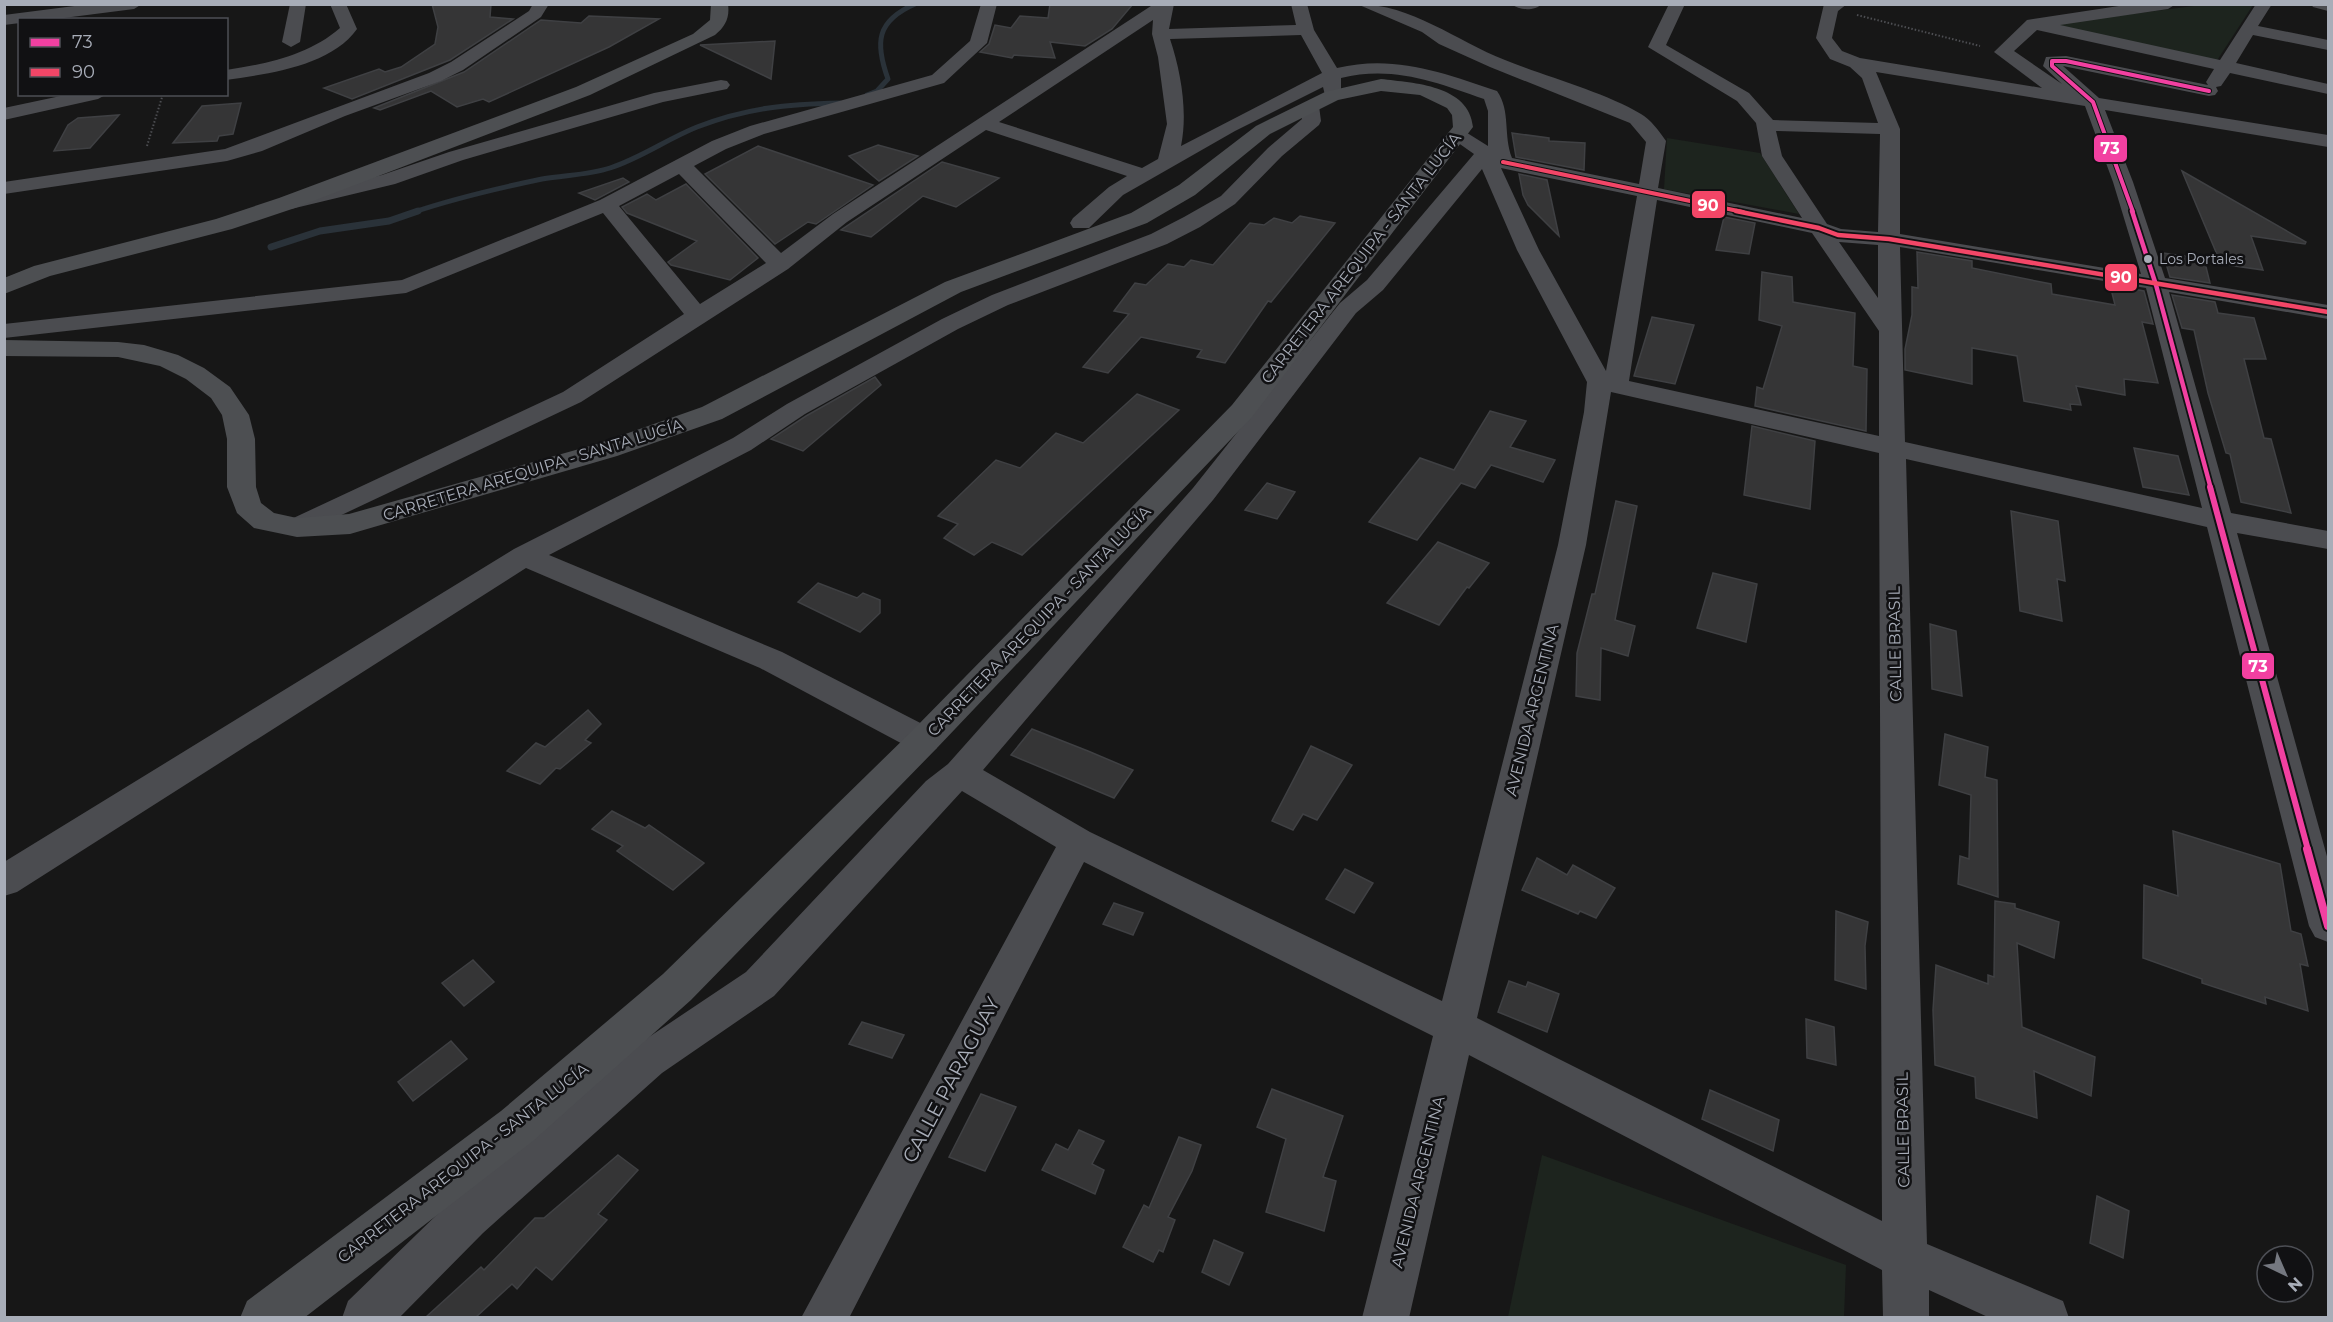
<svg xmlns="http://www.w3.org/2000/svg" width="2333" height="1322" viewBox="0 0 2333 1322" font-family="Montserrat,sans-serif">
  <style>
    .green { fill: #1d241e }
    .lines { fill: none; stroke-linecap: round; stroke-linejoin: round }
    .stream-far1 { stroke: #2a3239; stroke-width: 5 }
    .stream { stroke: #2a3239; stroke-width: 7 }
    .building { fill: #353536; stroke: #3f4043; stroke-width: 1.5 }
    .path { stroke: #4d4e52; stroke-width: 2; stroke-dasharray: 1.5 2; stroke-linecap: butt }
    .minor { fill: #4b4c50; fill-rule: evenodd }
    .major { fill: #4d4f52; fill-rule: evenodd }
    .bus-1-far3-casing { stroke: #111113; stroke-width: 6 }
    .bus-1-far2-casing { stroke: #111113; stroke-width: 8 }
    .bus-1-far1-casing { stroke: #111113; stroke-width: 10 }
    .bus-1-casing { stroke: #111113; stroke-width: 12 }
    .bus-2-far1-casing { stroke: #111113; stroke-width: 6 }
    .bus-2-casing { stroke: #111113; stroke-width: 8 }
    .bus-1-far3 { stroke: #f240a1; stroke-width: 4 }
    .bus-1-far2 { stroke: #f240a1; stroke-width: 4.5 }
    .bus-1-far1 { stroke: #f240a1; stroke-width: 6 }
    .bus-1 { stroke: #f240a1; stroke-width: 8 }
    .bus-2-far1 { stroke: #f34667; stroke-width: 4 }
    .bus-2 { stroke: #f34667; stroke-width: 4.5 }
    .bus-dot { fill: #a8adb8; stroke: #111113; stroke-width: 2 }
    .labels { text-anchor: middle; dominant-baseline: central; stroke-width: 5; stroke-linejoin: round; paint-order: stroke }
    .bus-label { font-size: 14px; fill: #a8adb8; stroke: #111113; text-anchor: start }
    .street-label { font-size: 16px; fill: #a8adb8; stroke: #111113 }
    .near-street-label { font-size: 20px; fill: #a8adb8; stroke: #111113 }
    .line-badge { stroke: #111113; stroke-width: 2 }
    .badge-label { font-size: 16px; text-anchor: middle; font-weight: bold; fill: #fff }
  </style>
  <rect width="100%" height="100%" fill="#171717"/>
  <g class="green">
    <polygon points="2201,5 2253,5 2216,62 2048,25"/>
    <polygon points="1667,138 1760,153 1799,214 1664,189"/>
    <polygon points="1542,1155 1846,1265 1844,1317 1508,1317"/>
  </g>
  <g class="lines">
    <g class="stream-far1">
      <path d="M867,95l10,-4 11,-12c-13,-36 -12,-58 27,-75"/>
      <path d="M414,212c42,-14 85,-24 128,-33 22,-4 47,-4 68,-11 31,-10 57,-29 87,-41 49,-19 90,-23 143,-24"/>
    </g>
    <polyline class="stream" points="271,247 320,231 389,221 418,211"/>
  </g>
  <g class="building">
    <polygon points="432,4 491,4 490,17 513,19 450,60 352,99 324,88 379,69 385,72 401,67 435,44 438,27"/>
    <polygon points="1050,4 1133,4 1112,29 1085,46 1050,42 1055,58 1014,55 1012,58 980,52 989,44 995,25 1011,28 1020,16 1048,18"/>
    <polygon points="589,16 659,19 609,47 489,102 483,99 457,107 431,91 380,110 374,108 464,72 541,20 581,23"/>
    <polygon points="775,41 771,79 700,45"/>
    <polygon points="241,103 233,134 219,136 217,141 173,143 202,106"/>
    <polygon points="119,115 90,148 54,151 68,125 78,118"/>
    <polygon points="1512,133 1549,138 1549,141 1585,143 1584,170 1516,157"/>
    <polygon points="878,145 918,156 879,181 849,156"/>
    <polygon points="758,146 873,185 816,224 808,222 775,244 705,174"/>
    <polygon points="942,162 999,178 956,207 923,196 871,237 841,230"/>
    <polygon points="2182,171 2306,242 2305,244 2251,236 2263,270 2221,264"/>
    <polygon points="1519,174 1547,180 1559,236 1528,205 1523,195"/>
    <polygon points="623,178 629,182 595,200 579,193"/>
    <polygon points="686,184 758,258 730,280 671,265 668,262 697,241 627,213 622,207 647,194 656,200"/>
    <polygon points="1300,216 1335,223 1271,302 1268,301 1225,363 1197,357 1202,350 1141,337 1108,373 1083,367 1129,314 1114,311 1135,283 1146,285 1168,264 1184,267 1191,260 1213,265 1250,223 1264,225 1274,218 1292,223"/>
    <polygon points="1724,217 1755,223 1749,254 1716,250"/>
    <polygon points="1917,252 1972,261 1972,268 2051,284 2052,294 2115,305 2110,285 2144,291 2153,324 2142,322 2158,383 2124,379 2125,395 2076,386 2081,405 2070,404 2071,410 2024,401 2017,356 1972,348 1972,384 1905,370 1905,349 1912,315 1912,287 1918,288"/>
    <polygon points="2163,253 2204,259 2210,283 2170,277"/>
    <polygon points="1762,272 1792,277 1793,302 1855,313 1853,366 1867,369 1866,431 1755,406 1757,387 1763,389 1782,326 1759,320"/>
    <polygon points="2172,295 2215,302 2218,313 2254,318 2266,359 2244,359 2264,438 2271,439 2291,513 2241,502 2230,454 2226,453 2208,393 2194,330 2182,328"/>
    <polygon points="1652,317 1694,325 1675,384 1634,376"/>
    <polygon points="875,377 881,385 803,451 771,439 806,416"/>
    <polygon points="1137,394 1179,410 1022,555 992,542 974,555 944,538 958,524 938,516 996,460 1020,468 1056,433 1083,443"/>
    <polygon points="1490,411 1526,421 1510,447 1555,460 1543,482 1491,465 1475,488 1461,483 1417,540 1369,522 1420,458 1454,470"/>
    <polygon points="1752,426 1815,441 1810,509 1744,495"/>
    <polygon points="2134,448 2178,456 2189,495 2143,487"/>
    <polygon points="1267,483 1295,492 1277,519 1245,510"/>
    <polygon points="1616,501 1637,506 1615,620 1635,626 1628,656 1601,648 1600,700 1576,696 1577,653 1592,594 1595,594"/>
    <polygon points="2011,511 2058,521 2065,581 2057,579 2062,621 2020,611"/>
    <polygon points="1438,542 1489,563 1469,588 1467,587 1439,625 1387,603"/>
    <polygon points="1713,573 1757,584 1746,642 1697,628"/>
    <polygon points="818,583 857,598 863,593 880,600 880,613 860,632 798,602"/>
    <polygon points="1930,624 1956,631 1962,696 1932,689"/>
    <polygon points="588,710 601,724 585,740 591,743 560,769 556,768 540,784 507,771 536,743 545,747"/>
    <polygon points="1032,729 1088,751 1133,770 1114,798 1011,755"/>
    <polygon points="1945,734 1988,747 1985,777 1997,780 1998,897 1958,884 1960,856 1969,859 1971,795 1939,785"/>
    <polygon points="1311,746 1352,765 1317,820 1303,814 1293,830 1272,821"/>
    <polygon points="612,811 645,828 649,825 704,863 673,890 617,851 623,846 592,829"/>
    <polygon points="2173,831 2280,864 2291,931 2301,934 2308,966 2300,964 2308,1011 2265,997 2266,1004 2202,983 2202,979 2143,958 2144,885 2178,896"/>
    <polygon points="1537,858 1567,875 1573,865 1615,888 1596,918 1580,911 1578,914 1522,890"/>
    <polygon points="1345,869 1373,883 1354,913 1326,899"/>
    <polygon points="1995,901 2015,904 2015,908 2059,922 2054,958 2017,943 2022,1027 2095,1057 2091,1096 2034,1071 2037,1118 1976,1098 1975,1077 1935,1065 1933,1010 1936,965 1988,984 1988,975 1994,977"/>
    <polygon points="1114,903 1143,913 1133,935 1103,924"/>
    <polygon points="1836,911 1868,922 1865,946 1866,989 1835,980"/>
    <polygon points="473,960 494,982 464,1006 442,983"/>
    <polygon points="1509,981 1526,987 1528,982 1559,994 1547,1032 1498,1012"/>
    <polygon points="1806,1019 1834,1027 1836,1065 1807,1058"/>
    <polygon points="862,1022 904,1035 892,1058 849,1044"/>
    <polygon points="451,1041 467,1059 413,1101 398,1082"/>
    <polygon points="1272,1089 1343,1116 1323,1177 1336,1181 1324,1231 1266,1212 1286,1139 1257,1127"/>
    <polygon points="1710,1090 1779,1120 1773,1151 1702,1119"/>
    <polygon points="981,1094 1016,1107 985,1171 949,1157"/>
    <polygon points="1079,1130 1104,1141 1092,1164 1104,1170 1095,1194 1042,1170 1056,1144 1068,1150"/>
    <polygon points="1179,1137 1201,1145 1192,1171 1168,1217 1175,1220 1163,1252 1159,1250 1153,1262 1123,1247 1144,1205 1149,1208"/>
    <polygon points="618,1155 638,1170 598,1214 607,1220 552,1280 536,1267 517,1289 512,1284 476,1317 426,1317 481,1267 484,1270 535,1218 544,1218"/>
    <polygon points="2097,1196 2129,1211 2123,1258 2090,1243"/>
    <polygon points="1214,1240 1243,1253 1229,1285 1202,1272"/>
  </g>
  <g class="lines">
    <g class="path">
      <polyline points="1857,15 1980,46"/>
      <polyline points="147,146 163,94"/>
    </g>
    <g class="minor">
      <polygon points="90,4 142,4 134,9 48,20 20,20 20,23 4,25 4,15"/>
      <polygon points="290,4 306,4 300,42 291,47 282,42"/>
      <path d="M330,4h16l11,25c-26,37 -89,45 -131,51v-10c41,-6 83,-15 114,-42z"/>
      <polygon points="533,4 549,4 541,17 463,70 441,81 345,116 262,151 227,161 4,194 4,182 225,149 429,73 451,62 529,11"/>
      <path d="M981,4h16l-10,39 -43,40 -180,51 -38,15 -32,17 87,87 52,-39 321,-210h20l-5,25 127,-4 -5,-21h16l7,26 23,38c57,-14 107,5 160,23 14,20 6,44 15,67l127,26 7,-42 -16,-19 -140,-56 -51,-23 -17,-12 -65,-28c55,0 99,37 148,56 41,17 99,32 136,54 9,5 19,18 25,27l-8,47 144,30 -40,-62 -6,-33 -19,-22 -89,-54 21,-43h16l-19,41 83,48 24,27 105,3 -16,-45 -12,-11 -20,-8 -14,-21 8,-34h23l-9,7 -6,27 10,13 18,7 182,30 -48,-36 33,-32 6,-1 99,-15h44l-8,5 -108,16 160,35 36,-56h16l-14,22 70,14v10l-75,-15 -17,28 92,21v10l-98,-21 -9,13 -5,1 2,4 -3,4 -6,1 -146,-30 36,32 229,37v12l-223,-37 28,72 32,96 163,27v14l-159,-27 62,221 97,18v18l-91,-16 91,327v82l-13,-5 -6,-11 -102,-399 -301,-68 21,785 136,57 6,17h-79l-61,-28v28h-46l-1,-48 -413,-215 -60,263h-47l71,-282 -349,-174 -235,456h-48l255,-471 -94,-56 -188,205 -112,77 -179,160 -84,85h-57l6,-17 103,-100 10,-17 17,-6 156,-131 112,-75 180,-191 22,-17 245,-276 147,-185 27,-23 107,-126 -27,-19 3,-4h14l24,15v-35l-4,-12c-48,-17 -92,-34 -143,-21v17l-3,4h-12l-3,-12 -88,44 -112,64 -34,33h-16l-3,-5 3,-5 36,-31 18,-11 -141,-46 -139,92 -59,47 -207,133 -284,134 -10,-3 -4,-6 4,-6 276,-129 121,-78 -81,-101 -197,80 -402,45v-14l398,-44 198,-80 112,-59 38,-15 182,-51 38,-34zM1153,20l-1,14 6,23 9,67 -9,35 -16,9 -143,-46zM2037,30l177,39 -8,13 2,3 -142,-29 -20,1 -3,9 19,18 -48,-33zM1301,35l21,38 -141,73c7,-34 0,-74 -11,-107zM1876,72l209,34 28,76 28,92 -241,-40v-105zM1776,131l104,3 -2,98 -37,-3 -14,-5 -45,-68zM1501,168l136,28 -31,175 -67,-121zM1482,169l35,81 70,132 -3,30 -26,133 -116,456 -352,-169 -107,-62 230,-270 143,-187 27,-23zM679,174l87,89 -66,41 -81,-98zM1657,200l155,33 67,98v105l-250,-55zM1839,242l39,3v53zM1900,247l246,41 56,220 -297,-66zM1611,392l268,61 3,768 -405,-203 109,-473z"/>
      <path d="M1512,4h30c-7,7 -23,7 -30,0z"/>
      <polygon points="2311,4 2328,4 2328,11 2313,7"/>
      <polygon points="721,80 727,81 730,85 727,89 663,102 463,160 395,184 291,209 284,207 281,203 284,199 382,175 449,152 654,93"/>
      <polygon points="70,94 107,94 98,99 4,120 4,108"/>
      <polygon points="1310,100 1319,106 1321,121 1319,125 1282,156 1235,204 1200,227 1167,244 1008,305 958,329 805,414 751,450 549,555 782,652 936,731 941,740 936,749 924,753 912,749 760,668 526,568 17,892 4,896 4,862 514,549 733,438 787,404 942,319 992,295 1151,234 1184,217 1221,196 1268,148 1302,119 1301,106"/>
    </g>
    <g class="major">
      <path d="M711,4h17c2,14 -3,23 -13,31l-125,60 -295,113 -63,21 -182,47 -46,18v-16l30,-12 182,-47 63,-21 297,-111 117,-53 17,-14z"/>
      <path d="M1381,79c33,4 88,6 92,48l-221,290 -316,332 -245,251 -158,141 -229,177h-64l7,-17 254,-190 162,-137 249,-243 320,-326 221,-278 -1,-12 -5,-7 -27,-13 -39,-4 -43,9 -68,34 -75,61 -48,28 -186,69 -239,127 -105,37 -267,78 -53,3 -43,-9 -17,-15 -10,-26v-48l-5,-24 -11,-17 -25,-19 -26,-13 -42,-9 -114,-1v-16l114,2 26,3 34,10 26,13 26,19 19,28 6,24 1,48 5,16 13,10 23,5 52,-4 248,-70 105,-37 243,-125 186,-69 48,-28 77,-59 69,-34z"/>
    </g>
    <defs>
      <polyline id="bus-1-far3" points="2133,212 2093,102 2052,66 2052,61 2066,61 2209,91"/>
      <polyline id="bus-1-far2" points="2132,211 2156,285 2211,489"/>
      <polyline id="bus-1-far1" points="2210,487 2308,850"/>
      <polyline id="bus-1" points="2307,849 2328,926"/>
      <polyline id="bus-2-far1" points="1503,162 1743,212"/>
      <polyline id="bus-2" points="1736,211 1819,228 1838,235 1889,239 2328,312"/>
    </defs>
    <use href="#bus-1-far3" class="bus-1-far3-casing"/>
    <use href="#bus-1-far2" class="bus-1-far2-casing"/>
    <use href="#bus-1-far1" class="bus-1-far1-casing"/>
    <use href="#bus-1" class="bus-1-casing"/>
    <use href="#bus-2-far1" class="bus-2-far1-casing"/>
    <use href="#bus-2" class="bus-2-casing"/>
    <use href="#bus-1-far3" class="bus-1-far3"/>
    <use href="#bus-1-far2" class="bus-1-far2"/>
    <use href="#bus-1-far1" class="bus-1-far1"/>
    <use href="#bus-1" class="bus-1"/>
    <use href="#bus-2-far1" class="bus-2-far1"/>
    <use href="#bus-2" class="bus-2"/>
  </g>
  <circle class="bus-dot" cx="2148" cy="259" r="5"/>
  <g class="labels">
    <g class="bus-label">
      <text x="2159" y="259">Los Portales</text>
    </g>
    <g class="street-label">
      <text transform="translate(1361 258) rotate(-52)">CARRETERA AREQUIPA - SANTA LUCÍA</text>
      <text transform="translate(533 470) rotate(-17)">CARRETERA AREQUIPA - SANTA LUCÍA</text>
      <text transform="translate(1039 621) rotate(-46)">CARRETERA AREQUIPA - SANTA LUCÍA</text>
      <text transform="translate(1895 644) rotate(-91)">CALLE BRASIL</text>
      <text transform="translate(1532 710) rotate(-76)">AVENIDA ARGENTINA</text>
      <text transform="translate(1903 1130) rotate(-91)">CALLE BRASIL</text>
      <text transform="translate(463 1163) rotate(-38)">CARRETERA AREQUIPA - SANTA LUCÍA</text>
      <text transform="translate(1418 1182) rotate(-76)">AVENIDA ARGENTINA</text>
    </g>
    <g class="near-street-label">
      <text transform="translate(951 1080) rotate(-62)">CALLE PARAGUAY</text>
    </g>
  </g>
  <g class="line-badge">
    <rect x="2093" y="134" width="35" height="29" rx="6" fill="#f240a1"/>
    <rect x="1691" y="190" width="35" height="29" rx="6" fill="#f34667"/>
    <rect x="2104" y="263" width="34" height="29" rx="6" fill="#f34667"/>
    <rect x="2241" y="652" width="34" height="28" rx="6" fill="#f240a1"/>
  </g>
  <g class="badge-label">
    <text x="2110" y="154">73</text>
    <text x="1708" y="211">90</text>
    <text x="2121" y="283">90</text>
    <text x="2258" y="672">73</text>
  </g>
  <rect width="2333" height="1322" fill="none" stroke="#a8adb8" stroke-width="12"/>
  <rect x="18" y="18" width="210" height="78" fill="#111113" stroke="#4d4f55" stroke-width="1.5"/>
  <rect x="30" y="38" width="30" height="9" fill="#f240a1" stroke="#4d4f55" stroke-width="1.5"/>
  <text x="72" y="48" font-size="18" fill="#a8adb8">73</text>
  <rect x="30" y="68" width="30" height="9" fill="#f34667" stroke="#4d4f55" stroke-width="1.5"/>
  <text x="72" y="78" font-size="18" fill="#a8adb8">90</text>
  <g transform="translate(2285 1274) rotate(136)"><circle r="28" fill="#111113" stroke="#4d4f55" stroke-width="1.5"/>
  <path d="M0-4.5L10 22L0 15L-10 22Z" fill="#757880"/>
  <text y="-9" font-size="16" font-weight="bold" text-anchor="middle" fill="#a8adb8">N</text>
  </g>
</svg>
